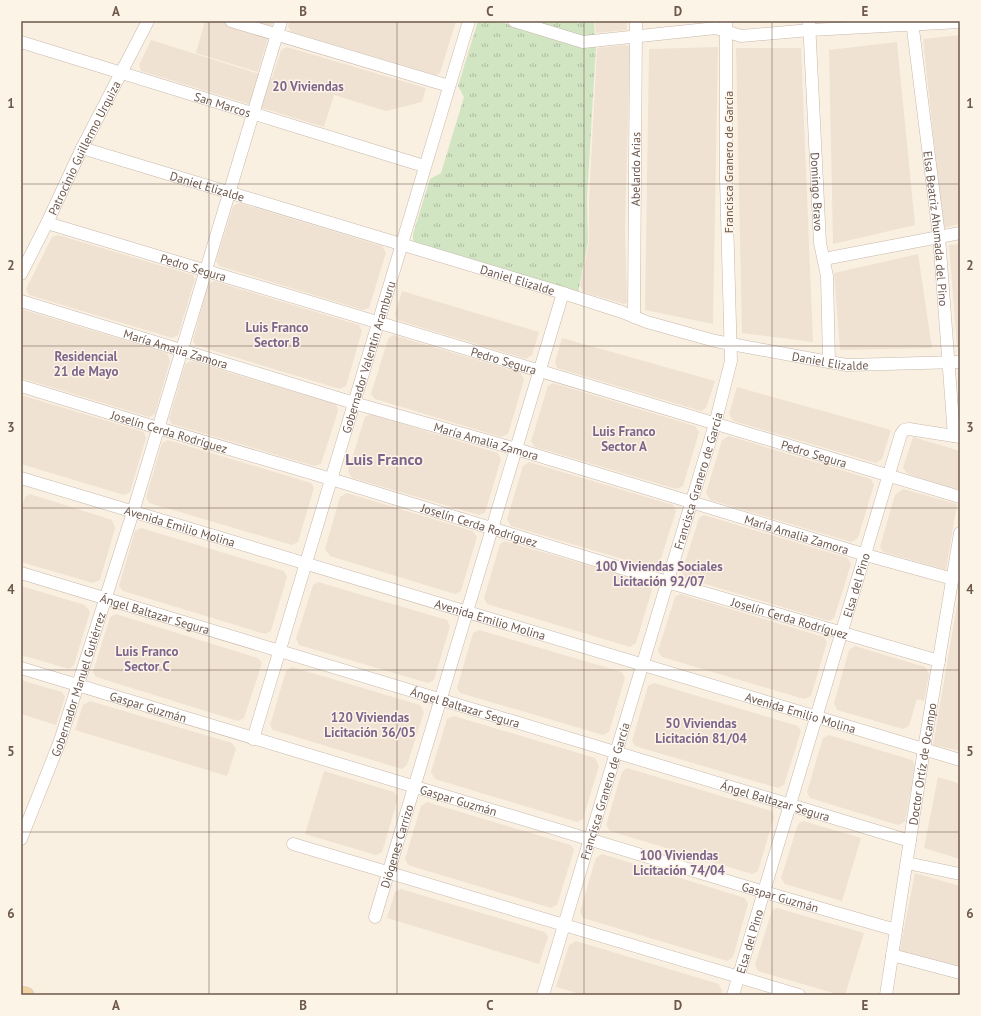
<svg xmlns="http://www.w3.org/2000/svg" width="981" height="1016" viewBox="0 0 981 1016" font-family="'PT Sans',sans-serif">
  <style>
    .residential { fill: #f0e2d2 }
    .park { fill: url(#park-tufts) }
    .lines { fill: none; stroke-linecap: round; stroke-linejoin: round }
    .minor-casing { stroke: #c8b8ab; stroke-width: 13 }
    .major-casing { stroke: #d6d0cd; stroke-width: 17 }
    .minor { stroke: #fff; stroke-width: 12 }
    .major { stroke: #f1d3a1; stroke-width: 16 }
    .grid { fill: none; stroke: #6e584c; stroke-width: 1; stroke-opacity: 0.55 }
    .labels { text-anchor: middle; dominant-baseline: central; stroke-width: 3; stroke-linejoin: round; paint-order: stroke }
    .street-label { font-size: 12px; fill: #6e584c; stroke: #fdf4e8 }
    .neighbourhood-label { font-size: 13px; font-weight: bold; fill: #7d648b; stroke: #fdf4e8 }
    .district-label { font-size: 16px; font-weight: bold; fill: #7d648b; stroke: #fdf4e8 }
    .neatline { fill: none; stroke: #6e584c; stroke-width: 1.5 }
    .grid-label { font-size: 13px; text-anchor: middle; font-weight: bold; fill: #6e584c }
  </style>
  <defs>
    <pattern id="park-tufts" width="24" height="20" patternUnits="userSpaceOnUse"><rect width="24" height="20" fill="#d1e5c3"/><path d="M3 7l-1-3M5 7V3M7 7l1-3M15 17l-1-3M17 17v-4M19 17l1-3" fill="none" stroke="#aebca1"/></pattern>
  </defs>
  <rect width="100%" height="100%" fill="#f9f0e2"/>
  <g class="residential">
    <polygon points="205,21 273,21 258,72 196,53"/>
    <polygon points="290,21 456,21 440,73 436,75 291,32 288,26"/>
    <polygon points="595,21 627,21 627,30 596,33"/>
    <polygon points="960,35 960,224 943,228 923,39"/>
    <polygon points="151,40 272,78 281,50 287,47 426,88 422,102 386,111 334,95 324,127 141,71 139,65"/>
    <polygon points="897,42 915,225 833,244 829,50"/>
    <polygon points="625,45 629,46 630,50 625,226 627,303 624,304 583,292 580,285 589,242 589,199 597,48"/>
    <polygon points="718,47 713,324 645,310 649,49"/>
    <polygon points="736,48 801,48 813,342 742,333"/>
    <polygon points="239,203 382,246 386,253 369,308 363,310 219,266 216,261 233,206"/>
    <polygon points="58,235 193,275 195,279 178,335 172,338 29,295 26,289 52,237"/>
    <polygon points="960,244 960,347 957,347 949,245"/>
    <polygon points="918,254 932,348 840,350 834,273"/>
    <polygon points="214,281 359,325 362,331 346,386 340,389 195,345 193,340 208,284"/>
    <polygon points="402,291 539,332 532,355 526,359 397,320 395,314"/>
    <polygon points="21,309 167,353 170,361 155,414 149,417 21,378"/>
    <polygon points="393,335 521,373 524,380 508,434 501,437 375,399 371,394 388,339"/>
    <polygon points="562,338 715,381 706,408 701,411 557,368 555,362"/>
    <polygon points="191,361 336,404 338,411 321,464 314,466 172,424 169,419 185,364"/>
    <polygon points="553,383 695,426 699,432 683,486 676,489 535,447 531,441 548,386"/>
    <polygon points="737,387 891,430 882,459 876,463 733,421 729,414"/>
    <polygon points="21,395 144,432 146,438 130,492 124,495 21,464"/>
    <polygon points="370,414 498,453 501,459 485,513 479,515 352,478 348,471 365,417"/>
    <polygon points="729,436 871,479 874,485 858,538 851,542 710,500 706,493 722,440"/>
    <polygon points="913,437 960,451 960,482 958,490 908,474 903,468"/>
    <polygon points="168,440 311,483 314,488 298,542 292,545 149,503 146,497 162,443"/>
    <polygon points="529,462 673,505 676,511 659,565 653,568 511,526 507,519 523,466"/>
    <polygon points="903,489 957,504 946,570 883,552 880,547 895,495"/>
    <polygon points="347,493 473,531 477,537 461,591 455,594 330,556 325,549 340,497"/>
    <polygon points="30,494 112,520 115,528 100,580 93,583 21,562 21,510 25,497"/>
    <polygon points="704,515 848,558 851,564 834,618 829,621 685,578 682,572 699,518"/>
    <polygon points="141,528 284,571 287,577 271,631 265,634 123,591 119,586 135,531"/>
    <polygon points="505,541 649,583 652,590 636,643 630,647 487,604 484,598 500,544"/>
    <polygon points="318,582 447,620 450,626 434,680 428,683 299,645 296,639 313,585"/>
    <polygon points="21,586 85,605 90,612 74,665 69,669 21,655"/>
    <polygon points="960,588 960,751 933,745"/>
    <polygon points="680,594 824,637 827,642 811,696 804,699 662,657 658,651 675,597"/>
    <polygon points="116,614 258,658 262,663 244,718 238,721 96,677 93,672 110,617"/>
    <polygon points="479,630 622,672 625,678 609,732 603,735 460,693 457,688 473,633"/>
    <polygon points="855,646 925,667 929,674 924,701 917,699 909,726 903,729 837,710 834,703 849,650"/>
    <polygon points="292,667 420,705 424,712 407,765 402,769 273,730 270,725 286,671"/>
    <polygon points="21,680 62,692 65,697 56,725 21,714"/>
    <polygon points="654,683 798,726 801,731 784,785 778,788 635,746 632,741 648,686"/>
    <polygon points="90,701 232,743 236,749 227,776 75,730 83,705"/>
    <polygon points="454,716 595,758 599,766 583,819 577,822 435,779 431,772 447,719"/>
    <polygon points="829,735 912,760 915,765 905,822 898,825 810,798 807,792 823,738"/>
    <polygon points="627,768 772,811 774,817 758,871 752,874 610,831 606,825 622,772"/>
    <polygon points="324,771 394,792 398,798 382,852 376,855 305,834"/>
    <polygon points="938,777 960,784 960,859 924,848"/>
    <polygon points="427,802 571,845 574,850 557,905 551,908 408,865 405,859 421,806"/>
    <polygon points="803,821 861,838 842,901 785,884 781,878 798,824"/>
    <polygon points="602,854 745,898 748,904 733,957 727,961 583,918 580,911 596,858"/>
    <polygon points="915,873 960,886 960,970 899,954"/>
    <polygon points="401,889 545,932 548,937 539,964 387,918 395,892"/>
    <polygon points="777,908 864,933 845,995 840,995 758,971 755,965 772,910"/>
    <polygon points="576,941 719,984 722,991 721,995 583,995 556,987 569,945"/>
  </g>
  <g class="park">
    <polygon points="478,21 498,21 583,47 596,46 587,198 588,242 578,293 415,243 413,239 413,234 430,179 441,173 464,97 458,86"/>
    <polygon points="529,21 594,21 595,36 583,37"/>
  </g>
  <g class="lines">
    <defs>
      <g id="minor">
        <polyline points="231,21 449,86"/>
        <polyline points="514,21 583,42 716,28 741,36 810,30 960,22"/>
        <path id="s1" d="M809,21l11,222 7,33 2,86"/>
        <path id="s2" d="M912,21l27,215 15,200"/>
        <path id="s3" d="M21,42l403,124"/>
        <path id="s4" d="M82,148l481,145 59,19 25,10 68,19 114,21 18,3 113,-3"/>
        <path id="s5" d="M47,223l913,274"/>
        <polyline points="824,259 960,233"/>
        <path id="s6" d="M21,274l26,-51 35,-75 66,-127"/>
        <path id="s7" d="M21,301l333,102 162,46 350,106 87,24"/>
        <path id="s8" d="M634,317l2,-296"/>
        <path id="s9" d="M21,386l137,42 173,51 336,103 272,79"/>
        <path id="s10" d="M21,478l939,282"/>
        <path id="s11" d="M21,573l889,268"/>
        <path id="s12" d="M21,668l743,224 132,38"/>
        <path id="s13" d="M253,739l216,-718"/>
        <path id="s14" d="M21,839l39,-98 73,-229 148,-491"/>
        <polyline points="293,844 799,995"/>
        <polyline points="907,863 960,874"/>
        <path id="s15" d="M375,917l188,-624"/>
        <polyline points="892,955 960,973"/>
        <path id="s16" d="M543,995l172,-571 16,-63 -5,-182v-158"/>
        <path id="s17" d="M733,995l168,-561 3,-4 5,-1 51,8"/>
        <path id="s18" d="M886,995l38,-246 36,-216"/>
      </g>
      <polyline id="major" points="21,994 26,995"/>
    </defs>
    <use href="#minor" class="minor-casing"/>
    <use href="#major" class="major-casing"/>
    <use href="#minor" class="minor"/>
    <use href="#major" class="major"/>
  </g>
  <path class="grid" d="M209,21v974M397,21v974M584,21v974M772,21v974M21,184h939M21,346h939M21,508h939M21,670h939M21,832h939"/>
  <g class="labels">
    <g class="street-label">
      <text stroke="none"><textPath href="#s3" startOffset="211">San Marcos</textPath></text>
      <text stroke="none"><textPath href="#s6" startOffset="141">Patrocinio Guillermo Urquiza</textPath></text>
      <text transform="translate(728 162) rotate(-90)">Francisca Granero de García</text>
      <text stroke="none"><textPath href="#s8" startOffset="148">Abelardo Arias</textPath></text>
      <text stroke="none"><textPath href="#s4" startOffset="131">Daniel Elizalde</textPath></text>
      <text stroke="none"><textPath href="#s1" startOffset="171">Domingo Bravo</textPath></text>
      <text stroke="none"><textPath href="#s2" startOffset="209">Elsa Beatriz Ahumada del Pino</textPath></text>
      <text stroke="none"><textPath href="#s5" startOffset="153">Pedro Segura</textPath></text>
      <text stroke="none"><textPath href="#s4" startOffset="455">Daniel Elizalde</textPath></text>
      <text stroke="none"><textPath href="#s7" startOffset="162">María Amalia Zamora</textPath></text>
      <text stroke="none"><textPath href="#s13" startOffset="399">Gobernador Valentín Aramburu</textPath></text>
      <text stroke="none"><textPath href="#s4" startOffset="779">Daniel Elizalde</textPath></text>
      <text stroke="none"><textPath href="#s5" startOffset="477">Pedro Segura</textPath></text>
      <text stroke="none"><textPath href="#s9" startOffset="155">Joselín Cerda Rodríguez</textPath></text>
      <text stroke="none"><textPath href="#s7" startOffset="486">María Amalia Zamora</textPath></text>
      <text stroke="none"><textPath href="#s5" startOffset="801">Pedro Segura</textPath></text>
      <text stroke="none"><textPath href="#s16" startOffset="537">Francisca Granero de García</textPath></text>
      <text stroke="none"><textPath href="#s9" startOffset="479">Joselín Cerda Rodríguez</textPath></text>
      <text stroke="none"><textPath href="#s10" startOffset="166">Avenida Emilio Molina</textPath></text>
      <text stroke="none"><textPath href="#s7" startOffset="810">María Amalia Zamora</textPath></text>
      <text stroke="none"><textPath href="#s17" startOffset="428">Elsa del Pino</textPath></text>
      <text stroke="none"><textPath href="#s11" startOffset="140">Ángel Baltazar Segura</textPath></text>
      <text stroke="none"><textPath href="#s9" startOffset="803">Joselín Cerda Rodríguez</textPath></text>
      <text stroke="none"><textPath href="#s10" startOffset="490">Avenida Emilio Molina</textPath></text>
      <text stroke="none"><textPath href="#s14" startOffset="165">Gobernador Manuel Gutiérrez</textPath></text>
      <text stroke="none"><textPath href="#s12" startOffset="133">Gaspar Guzmán</textPath></text>
      <text stroke="none"><textPath href="#s11" startOffset="464">Ángel Baltazar Segura</textPath></text>
      <text stroke="none"><textPath href="#s10" startOffset="814">Avenida Emilio Molina</textPath></text>
      <text stroke="none"><textPath href="#s18" startOffset="234">Doctor Ortíz de Ocampo</textPath></text>
      <text stroke="none"><textPath href="#s16" startOffset="213">Francisca Granero de García</textPath></text>
      <text stroke="none"><textPath href="#s12" startOffset="457">Gaspar Guzmán</textPath></text>
      <text stroke="none"><textPath href="#s11" startOffset="788">Ángel Baltazar Segura</textPath></text>
      <text stroke="none"><textPath href="#s15" startOffset="74">Diógenes Carrizo</textPath></text>
      <text stroke="none"><textPath href="#s12" startOffset="793">Gaspar Guzmán</textPath></text>
      <text stroke="none"><textPath href="#s17" startOffset="56">Elsa del Pino</textPath></text>
    </g>
    <g class="neighbourhood-label">
      <text x="308" y="86">20 Viviendas</text>
      <text x="277" y="327">Luis Franco<tspan x="277" dy="15">Sector B</tspan></text>
      <text x="86" y="356">Residencial<tspan x="86" dy="15">21 de Mayo</tspan></text>
      <text x="624" y="431">Luis Franco<tspan x="624" dy="15">Sector A</tspan></text>
      <text x="659" y="566">100 Viviendas Sociales<tspan x="659" dy="15">Licitación 92/07</tspan></text>
      <text x="147" y="651">Luis Franco<tspan x="147" dy="15">Sector C</tspan></text>
      <text x="370" y="717">120 Viviendas<tspan x="370" dy="15">Licitación 36/05</tspan></text>
      <text x="701" y="723">50 Viviendas<tspan x="701" dy="15">Licitación 81/04</tspan></text>
      <text x="679" y="855">100 Viviendas<tspan x="679" dy="15">Licitación 74/04</tspan></text>
    </g>
    <g class="district-label">
      <text x="384" y="459">Luis Franco</text>
    </g>
  </g>
  <rect width="981" height="1016" fill="none" stroke="#fdf4e8" stroke-width="44"/>
  <rect x="22" y="22" width="937" height="972" class="neatline"/>
  <g class="grid-label">
    <text x="116" y="16">A</text>
    <text x="303" y="16">B</text>
    <text x="490" y="16">C</text>
    <text x="678" y="16">D</text>
    <text x="865" y="16">E</text>
    <text x="11" y="108">1</text>
    <text x="970" y="108">1</text>
    <text x="11" y="270">2</text>
    <text x="970" y="270">2</text>
    <text x="11" y="432">3</text>
    <text x="970" y="432">3</text>
    <text x="11" y="594">4</text>
    <text x="970" y="594">4</text>
    <text x="11" y="756">5</text>
    <text x="970" y="756">5</text>
    <text x="11" y="918">6</text>
    <text x="970" y="918">6</text>
    <text x="116" y="1010">A</text>
    <text x="303" y="1010">B</text>
    <text x="490" y="1010">C</text>
    <text x="678" y="1010">D</text>
    <text x="865" y="1010">E</text>
  </g>
</svg>
